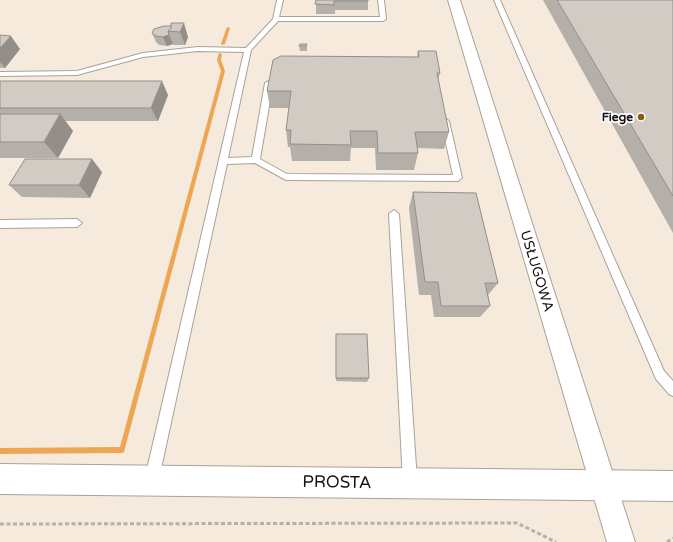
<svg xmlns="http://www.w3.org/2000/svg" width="673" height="542" viewBox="0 0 673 542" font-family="'Varela Round',sans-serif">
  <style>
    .built { fill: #f6eadc }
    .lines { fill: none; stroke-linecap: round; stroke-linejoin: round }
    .stream { fill: #eca654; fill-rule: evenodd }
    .service-casing { stroke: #a9a29a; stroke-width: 2 }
    .minor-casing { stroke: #a9a29a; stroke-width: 2 }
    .tertiary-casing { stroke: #a9a29a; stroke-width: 2 }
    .path { stroke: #b7b0aa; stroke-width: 3; stroke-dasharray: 4 2.5; stroke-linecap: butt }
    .service { fill: #fff; fill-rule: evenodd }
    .minor { fill: #fff; fill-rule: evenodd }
    .tertiary { fill: #fff; fill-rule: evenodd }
    .wall { fill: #b5afa9 }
    .shaded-wall { fill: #938e89 }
    .building { fill: #d2cbc4; stroke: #938e89 }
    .poi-dot { fill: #8f5a0c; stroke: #fff; stroke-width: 1.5 }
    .labels { text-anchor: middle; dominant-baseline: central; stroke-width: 3.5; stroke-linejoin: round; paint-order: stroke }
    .far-poi-label { font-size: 12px; font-weight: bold; fill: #151210; stroke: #fff; text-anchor: end }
    .street-label { font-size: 14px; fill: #151210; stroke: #fff }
    .near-street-label { font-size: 17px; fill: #151210; stroke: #fff }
  </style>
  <rect width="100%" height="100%" fill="#fef6ee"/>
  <rect class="built" x="0" y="0" width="673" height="542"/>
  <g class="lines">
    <g class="stream">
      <polygon points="227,27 230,28 225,44 222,45 221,44"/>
      <polygon points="219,53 222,54 221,60 225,71 124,452 122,453 0,454 0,448 120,447 221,71 217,60"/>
    </g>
    <defs>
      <g id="service">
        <polygon points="277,0 283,0 279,17 380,17 378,0 384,0 386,19 383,21 278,21 251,50 228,158 252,157 265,83 269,81 273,83 260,159 287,174 453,175 441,121 445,118 449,121 462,178 458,181 286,180 255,163 227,164 159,478 157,483 152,485 147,483 145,478 244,52 198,51 143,57 77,75 0,76 0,72 77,71 143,53 198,47 246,48 273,19"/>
        <polygon points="494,0 500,0 664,371 673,381 673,396 669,394 656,379"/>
        <polygon points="394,210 399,214 417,481 415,486 410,488 405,486 403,481 389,214"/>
        <polygon points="77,219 82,223 77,227 0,228 0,220"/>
      </g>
      <polygon id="minor" points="448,0 460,0 635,542 607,542"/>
      <polygon id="tertiary" points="0,464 673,471 673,501 0,494"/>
    </defs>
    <use href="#service" class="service-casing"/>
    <use href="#minor" class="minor-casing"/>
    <use href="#tertiary" class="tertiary-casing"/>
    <g class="path">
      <polyline points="0,524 517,523 556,542"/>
      <polyline points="667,542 673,538"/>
    </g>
    <use href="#service" class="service"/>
    <use href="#minor" class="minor"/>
    <use href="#tertiary" class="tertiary"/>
  </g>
  <g class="wall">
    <polygon points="316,0 368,0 368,10 335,10 335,14 316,14"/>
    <polygon points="543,0 673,0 673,233"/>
    <polygon points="171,23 188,37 185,45 173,45 173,44 167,46 159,45 156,42 152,33 171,27"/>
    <polygon points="0,35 20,49 5,68 0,68"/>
    <polygon points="307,44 307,51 300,51 299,46"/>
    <polygon points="418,51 440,73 438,80 449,132 444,149 417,148 418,153 414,170 376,170 375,148 351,148 350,161 292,161 290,147 288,147 286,130 289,108 270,108 267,91 417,57"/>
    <polygon points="0,81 168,95 158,121 65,121 73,131 58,158 0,158"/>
    <polygon points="102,172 90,198 22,197 9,185"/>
    <polygon points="413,192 498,283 488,295 490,306 480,317 434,317 431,295 419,295 409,208"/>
    <polygon points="336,334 369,378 367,382 336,381"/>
  </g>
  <g class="shaded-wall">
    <polygon points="184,23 188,37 185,45 180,32"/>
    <polygon points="169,35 173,44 167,46 163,37"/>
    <polygon points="11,36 20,49 5,68 0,62 0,48"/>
    <polygon points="162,81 168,95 158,121 151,108"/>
    <polygon points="60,114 73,131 58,158 44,142"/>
    <polygon points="92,159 102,172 90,198 79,185"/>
  </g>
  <g class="building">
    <polygon points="316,0 368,0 368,1 334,1 334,5 315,4"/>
    <polygon points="557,0 673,0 673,196"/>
    <polygon points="171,23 184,23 180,32 168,31 171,28"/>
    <polygon points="164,26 171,26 171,28 168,31 169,35 163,37 156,36 152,33 154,29"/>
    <polygon points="0,35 11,36 0,48"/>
    <polygon points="300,44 307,44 306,46 299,46"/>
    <polygon points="418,51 436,51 440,73 437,73 449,132 415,132 418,153 378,153 377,131 350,131 351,145 290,144 291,130 286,130 291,91 267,91 273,60 281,56 419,57"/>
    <polygon points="0,81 162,81 151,108 0,108"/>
    <polygon points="0,114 60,114 44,142 0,142"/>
    <polygon points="25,159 92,159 79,185 9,185"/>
    <polygon points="413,192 476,193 498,283 485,283 490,306 441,306 438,282 425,282"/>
    <polygon points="336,334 367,334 369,378 336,378"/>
  </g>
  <circle class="poi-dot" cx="641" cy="117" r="4"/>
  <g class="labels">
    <g class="far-poi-label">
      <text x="633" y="117">Fiege</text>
    </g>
    <g class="street-label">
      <text transform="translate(537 271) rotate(73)">USŁUGOWA</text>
    </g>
    <g class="near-street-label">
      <text transform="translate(337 482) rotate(1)">PROSTA</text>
    </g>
  </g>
</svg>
